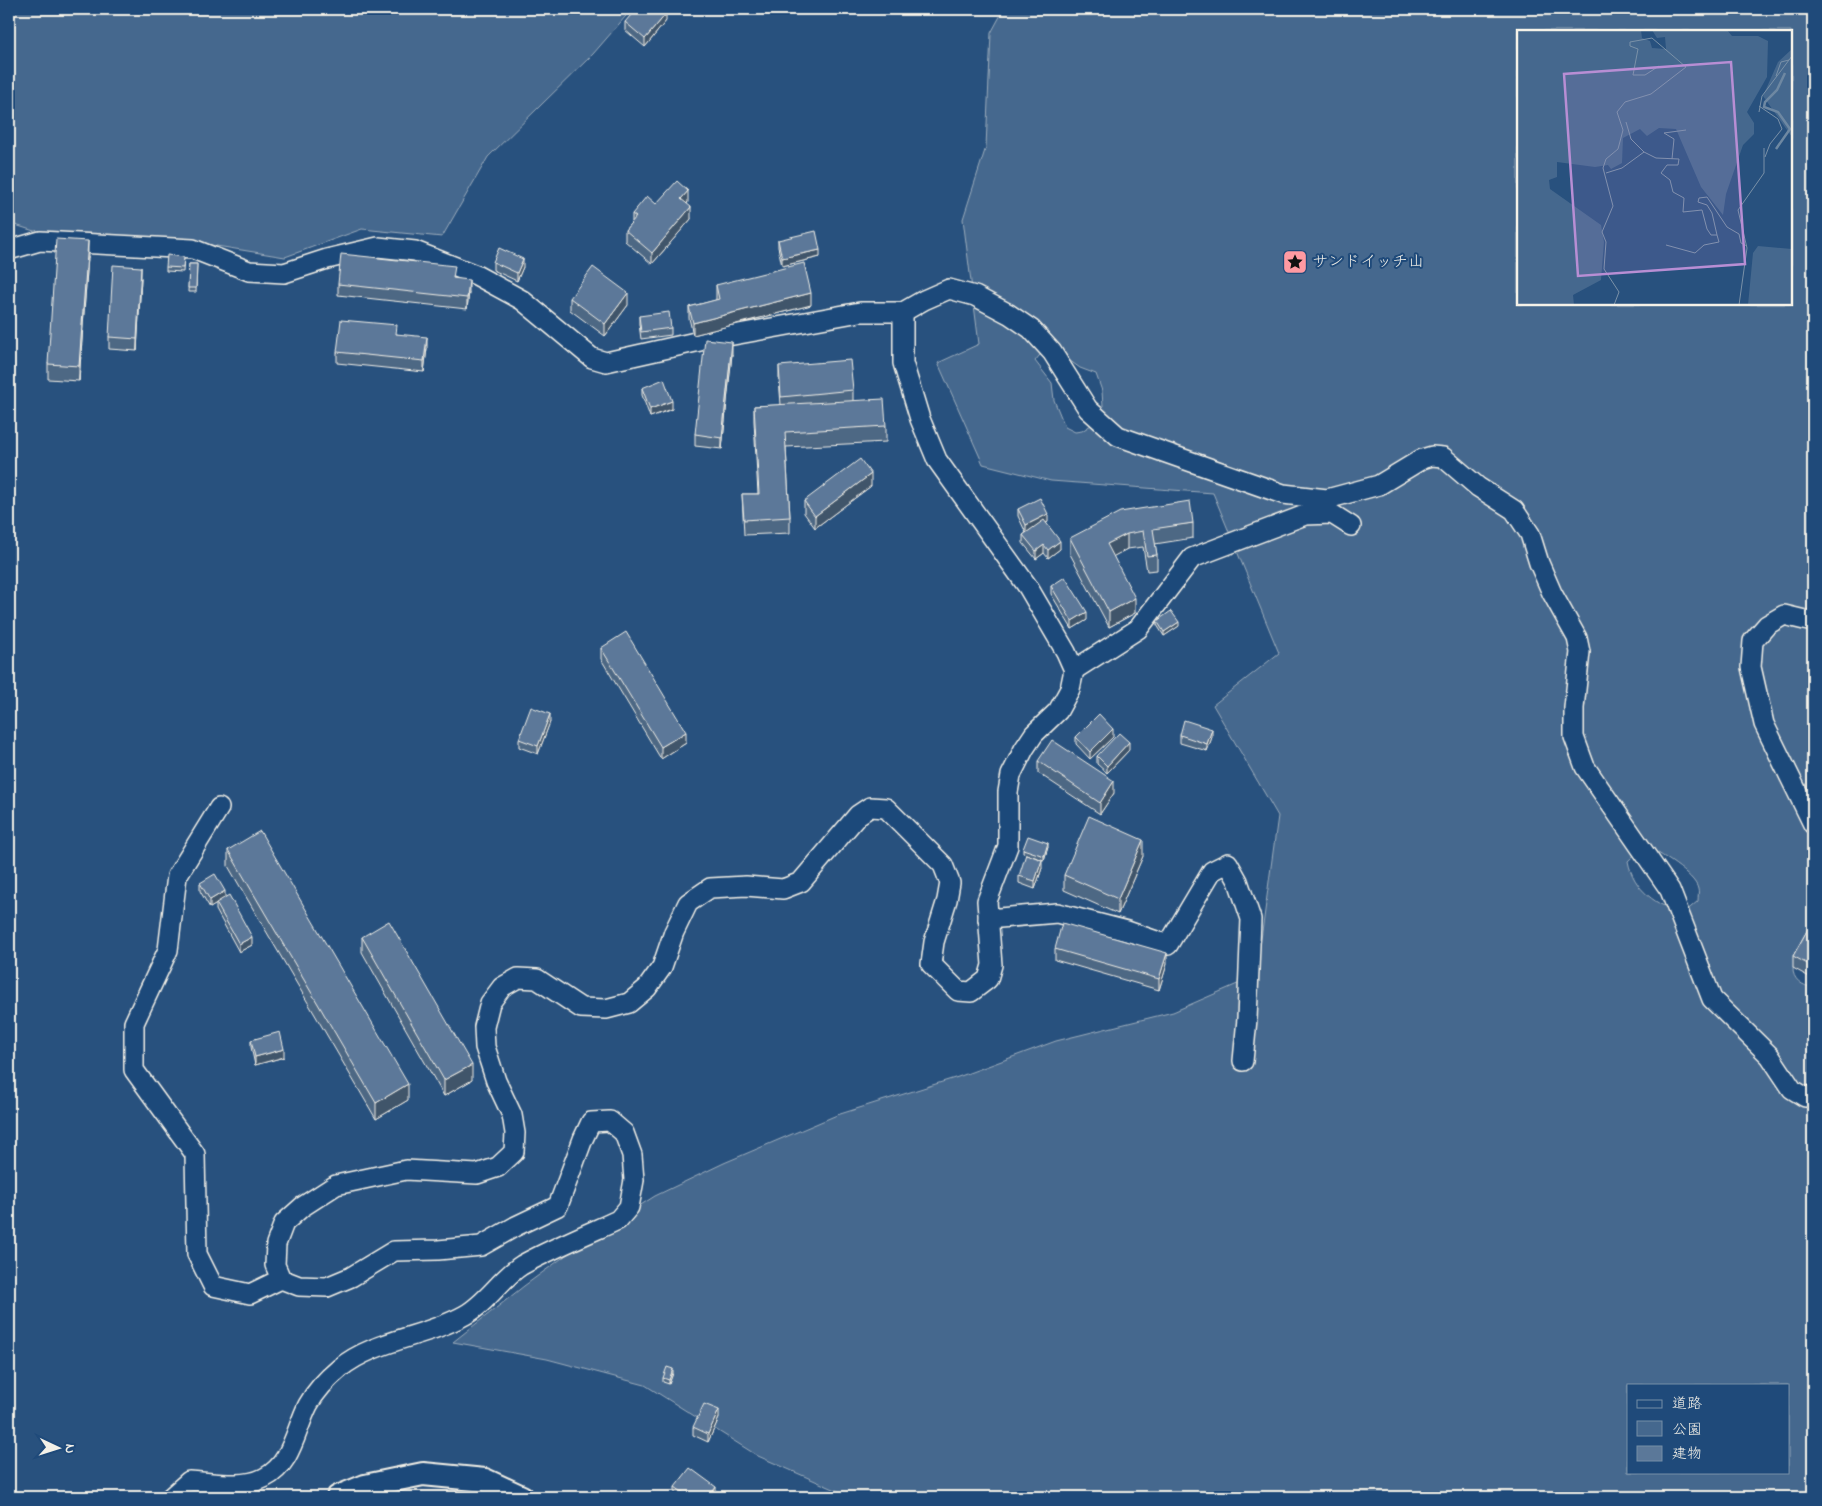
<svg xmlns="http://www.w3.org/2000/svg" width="1822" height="1506" viewBox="0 0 1822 1506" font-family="'Indie Flower','Klee One',sans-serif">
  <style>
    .green { fill: #45688e; stroke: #9cacbb; fill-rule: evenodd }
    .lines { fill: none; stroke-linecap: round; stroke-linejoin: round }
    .minor-casing { stroke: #f4f1e8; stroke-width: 22 }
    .tertiary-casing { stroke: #f4f1e8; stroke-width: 26 }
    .minor { stroke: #1f4a7a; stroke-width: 19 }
    .tertiary { stroke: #1f4a7a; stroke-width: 22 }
    .wall { fill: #4e6784; stroke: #f4f1e8 }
    .shaded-wall { fill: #40546b; stroke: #f4f1e8 }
    .building { fill: #5b7899; stroke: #f4f1e8 }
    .labels { text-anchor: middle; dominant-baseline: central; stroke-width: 4; stroke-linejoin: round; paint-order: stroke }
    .poi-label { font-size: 16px; fill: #f4f1e8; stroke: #1f4a7a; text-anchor: start }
    .inset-river { fill: none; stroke: #6e88a2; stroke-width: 2.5 }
    .inset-road { fill: none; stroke: #7a91a8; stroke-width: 1 }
    .view { fill: #b88ed4; fill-opacity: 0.15; stroke: #b88ed4; stroke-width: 2.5 }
    .inset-edge { fill: none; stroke: #f4f1e8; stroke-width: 2.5 }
  </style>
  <rect width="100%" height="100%" fill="#28517e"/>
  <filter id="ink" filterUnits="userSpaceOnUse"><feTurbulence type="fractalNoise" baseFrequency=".02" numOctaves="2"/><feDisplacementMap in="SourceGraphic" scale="10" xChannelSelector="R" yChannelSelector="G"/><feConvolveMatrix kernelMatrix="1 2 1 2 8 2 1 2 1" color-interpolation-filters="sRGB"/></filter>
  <g filter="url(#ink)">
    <g class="green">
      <polygon points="9,9 632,9 593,54 488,157 442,237 362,229 285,257 198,243 34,231 9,223"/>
      <path d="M1004,9h809v811l-3,11 3,4v96l-20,37c-1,11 10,19 20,19v510h-961l-94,-41 -113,-71 -98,-26 -94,-17 71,-56 71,-52 60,-38 69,-33 113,-48 121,-38 98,-36 117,-29 83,-36 22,-160 -65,-111 66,-52 -66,-160 -162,-12 -68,-17 -45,-101 41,-19 -16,-125 23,-72 5,-114zM1518,31h273v273h-273zM1048,345l32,23 16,6 6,17 1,15 -9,10 -3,9 -9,6 -7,1 -10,-5 -11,-27 -2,-17 -17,-22zM1645,845c13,8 50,29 53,44 1,3 0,8 0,12l-14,12c-27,-6 -51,-24 -56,-52zM1628,1385h160v87h-160z"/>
    </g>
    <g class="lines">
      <defs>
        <g id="minor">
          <polyline points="9,250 40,241 193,249 249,271 284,273 327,259 378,247 415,251 476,275 522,300 592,358 606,362 700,341 860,312 903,312 924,300 949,289 975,296 1009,314 1031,329 1052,352 1088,409 1118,436 1283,494 1327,499 1379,485 1422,459 1432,456 1443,457 1478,487 1514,510 1530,534 1539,563 1552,593 1577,638 1580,652 1574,708 1574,737 1585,767 1670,890 1712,999 1770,1056 1792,1089 1805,1097 1813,1095"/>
          <polyline points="1813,622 1784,615 1767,625 1753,641 1751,667 1764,724 1813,824"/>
          <polyline points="1074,670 1138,629 1192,558 1305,515 1332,514 1351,526"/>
          <polyline points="219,808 177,876 168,950 134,1023 134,1070 195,1154 197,1254 213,1286 250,1294 281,1279"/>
          <polyline points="988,919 1057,913 1127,931 1168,945 1212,871 1228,863 1238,881 1251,919 1247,1019 1243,1061"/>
          <path d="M171,1497l18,-16c23,1 53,8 75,-3 28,-14 31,-47 44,-73 7,-13 20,-27 32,-37 34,-28 86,-31 125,-53 22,-12 36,-37 57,-50 31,-17 65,-31 96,-45l11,-13 5,-27 -2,-25 -8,-22 -14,-12 -19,1 -8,17 -25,67 -42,20 -35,20 -43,4 -44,1 -43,26 -24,10 -28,-1 -18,-7 -6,-14 1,-21 8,-21 18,-16 34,-22 70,-15 71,4 21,-7 16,-15 1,-19 -3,-18 -16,-34 -11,-34 -1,-20 6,-24 12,-16 16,-9 19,1 44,29 25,1 23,-6 18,-15 15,-21 12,-35 14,-29 22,-15 36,-2 37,3 18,-7 57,-67 12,-8 16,1 57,57 7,18 -3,17 -13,42 -3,22 27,27 13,1 17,-13 4,-14 -5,-64 21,-55v-54l3,-17 13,-26 10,-15 24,-23 12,-22 4,-19 -8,-18 -38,-65 -91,-127 -17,-41 -17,-56v-51"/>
        </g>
        <polyline id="tertiary" points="338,1497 365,1486 423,1474 485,1480 522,1497"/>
      </defs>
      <use href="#minor" class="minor-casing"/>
      <use href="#tertiary" class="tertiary-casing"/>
      <use href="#minor" class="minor"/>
      <use href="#tertiary" class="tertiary"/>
    </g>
    <g class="wall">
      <polygon points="666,21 645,47 625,30 625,22"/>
      <polygon points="688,202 687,204 691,219 652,264 625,241 625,230 632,222 632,214 656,204"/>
      <polygon points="778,240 820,257 782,266 778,247"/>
      <polygon points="88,257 79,381 48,379 48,364"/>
      <polygon points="184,257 183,272 166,271 166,267"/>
      <polygon points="493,262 523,267 517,281 493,270"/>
      <polygon points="189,264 197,264 196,292 188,292"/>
      <polygon points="141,278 137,351 109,349 109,337"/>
      <polygon points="455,279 469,292 467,309 338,295 338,284"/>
      <polygon points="716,285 811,305 693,335 689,318 689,307 716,300"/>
      <polygon points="570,298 628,305 605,336 570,310"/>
      <polygon points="639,316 671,328 671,335 641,339 639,324"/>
      <polygon points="397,334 427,348 424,372 337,363 337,352"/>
      <polygon points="732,354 722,449 695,446 695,434"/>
      <polygon points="779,366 853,390 853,401 886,426 886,442 786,447 790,517 790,533 744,535 742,494 758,494 754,421 754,406 781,405 779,378"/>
      <polygon points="642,388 672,409 650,417 642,395"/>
      <polygon points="871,486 815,528 804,513 804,501"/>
      <polygon points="1018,509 1048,522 1046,523 1060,549 1048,558 1044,553 1036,559 1023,543 1023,535 1026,533 1018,516"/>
      <polygon points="1193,523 1193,538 1155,544 1157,555 1157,570 1147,571 1143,547 1127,549 1113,556 1135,613 1109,627 1070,554 1070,538"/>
      <polygon points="1051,586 1087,620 1072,629 1051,594"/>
      <polygon points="1157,621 1179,626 1164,636 1157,625"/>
      <polygon points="601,648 686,743 661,759 601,659"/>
      <polygon points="550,722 538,754 519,747 519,739"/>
      <polygon points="1180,735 1212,737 1207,751 1180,743"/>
      <polygon points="1076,737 1113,737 1090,759 1076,744"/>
      <polygon points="1129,750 1107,773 1097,764 1097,756"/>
      <polygon points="1038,761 1114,793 1100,814 1038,773"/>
      <polygon points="1048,847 1044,860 1023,853 1023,849"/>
      <polygon points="228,850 408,1100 376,1119 228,866"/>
      <polygon points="1143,856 1118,914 1064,890 1064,875"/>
      <polygon points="1042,868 1035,889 1019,883 1019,876"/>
      <polygon points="200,883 225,898 252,945 239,952 216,910 216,904 210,908 200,891"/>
      <polygon points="1813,920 1813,979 1793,968 1793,956"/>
      <polygon points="362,937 472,1080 444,1096 362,952"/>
      <polygon points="1055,949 1167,964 1159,990 1055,960"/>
      <polygon points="251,1040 284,1057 255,1065 251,1047"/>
      <polygon points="673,1373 669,1384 663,1382 663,1378"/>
      <polygon points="719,1418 708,1442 693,1435 693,1427"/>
      <polygon points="675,1487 716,1495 714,1497 678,1497 675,1495"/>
    </g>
    <g class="shaded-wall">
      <polygon points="666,14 666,21 645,47 645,39"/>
      <polygon points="688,191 688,202 681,210 681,199"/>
      <polygon points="691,207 691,219 652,264 652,253"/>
      <polygon points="88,241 88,257 79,381 79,366"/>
      <polygon points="820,250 820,257 782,266 782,258"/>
      <polygon points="523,259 523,267 517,281 517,273"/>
      <polygon points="141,267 141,278 137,351 137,339"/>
      <polygon points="469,280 469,292 467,309 467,298"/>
      <polygon points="628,293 628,305 605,336 605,324"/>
      <polygon points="811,293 811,305 693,335 693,323"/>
      <polygon points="427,337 427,348 424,372 424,361"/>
      <polygon points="732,342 732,354 722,449 722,438"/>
      <polygon points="672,401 672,409 650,417 650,409"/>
      <polygon points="871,474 871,486 815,528 815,516"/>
      <polygon points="1048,514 1048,522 1026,533 1026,525"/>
      <polygon points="1127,534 1127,549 1107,560 1107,544"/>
      <polygon points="1060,541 1060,549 1048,558 1048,550"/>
      <polygon points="1044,545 1044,553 1036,559 1036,551"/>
      <polygon points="1135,598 1135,613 1109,627 1109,612"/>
      <polygon points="1087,612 1087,620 1072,629 1072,621"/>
      <polygon points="1179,622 1179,626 1164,636 1164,632"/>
      <polygon points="550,714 550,722 538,754 538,746"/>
      <polygon points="1113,729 1113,737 1090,759 1090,752"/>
      <polygon points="1212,729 1212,737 1207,751 1207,744"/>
      <polygon points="686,732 686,743 661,759 661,747"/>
      <polygon points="1129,742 1129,750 1107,773 1107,766"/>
      <polygon points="1114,781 1114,793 1100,814 1100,803"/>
      <polygon points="1143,840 1143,856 1118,914 1118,899"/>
      <polygon points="1048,843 1048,847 1044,860 1044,856"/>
      <polygon points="1042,860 1042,868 1035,889 1035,881"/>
      <polygon points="225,891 225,899 210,908 210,900"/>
      <polygon points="252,937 252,945 239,952 239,944"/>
      <polygon points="1167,953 1167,964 1159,990 1159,979"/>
      <polygon points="284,1049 284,1057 255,1065 255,1057"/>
      <polygon points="472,1065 472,1080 444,1096 444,1080"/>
      <polygon points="408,1084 408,1100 376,1119 376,1103"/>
      <polygon points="673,1369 673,1373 669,1384 669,1380"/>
      <polygon points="719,1410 719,1418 708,1442 708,1434"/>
      <polygon points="716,1487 716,1495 714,1497 709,1497"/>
    </g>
    <g class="building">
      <polygon points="636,9 660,9 666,14 645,39 625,22"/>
      <polygon points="677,181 688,191 681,199 691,207 652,253 625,230 636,217 632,214 647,196 656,204"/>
      <polygon points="816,231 820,250 782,258 778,240"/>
      <polygon points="56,239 88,241 79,366 48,364"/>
      <polygon points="499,248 523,259 517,273 493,262"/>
      <polygon points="341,254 455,266 453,278 469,280 467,298 338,284"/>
      <polygon points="167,255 184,257 183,268 166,267"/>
      <polygon points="804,263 811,293 693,323 689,307 719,299 716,285"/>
      <polygon points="189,264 197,264 196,288 188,288"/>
      <polygon points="113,265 141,267 137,339 109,337"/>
      <polygon points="593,267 628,293 605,324 570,298"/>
      <polygon points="669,312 671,328 641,332 639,316"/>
      <polygon points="341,320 397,325 396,334 427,337 424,361 337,352"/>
      <polygon points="705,339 732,342 722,438 695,434"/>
      <polygon points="850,360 853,390 781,397 779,366"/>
      <polygon points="664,379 672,401 650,409 642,388"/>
      <polygon points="884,399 886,426 785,432 790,517 744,520 742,494 759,494 754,406"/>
      <polygon points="860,459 871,474 815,516 804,501"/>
      <polygon points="1040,498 1048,514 1026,525 1018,509"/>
      <polygon points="1190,501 1193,523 1153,529 1157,555 1147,556 1143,531 1127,534 1107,544 1135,598 1109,612 1070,538 1120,512"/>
      <polygon points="1044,520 1060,541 1048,550 1044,545 1036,551 1023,535"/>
      <polygon points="1065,577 1087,612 1072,621 1051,586"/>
      <polygon points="1171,611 1179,622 1164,632 1157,621"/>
      <polygon points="626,632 686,732 661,747 601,648"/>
      <polygon points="531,707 550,714 538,746 519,739"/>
      <polygon points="1099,714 1113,729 1090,752 1076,737"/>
      <polygon points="1184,720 1212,729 1207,744 1180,735"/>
      <polygon points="1119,733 1129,742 1107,766 1097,756"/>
      <polygon points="1052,740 1114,781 1100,803 1038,761"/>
      <polygon points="1089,816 1143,840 1118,899 1064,875"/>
      <polygon points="260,831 408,1084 376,1103 228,850"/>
      <polygon points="1028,836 1048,843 1044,856 1023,849"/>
      <polygon points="1026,854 1042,860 1035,881 1019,876"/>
      <polygon points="215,874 225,891 210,900 200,883"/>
      <polygon points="229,895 252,937 239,944 216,903"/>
      <polygon points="1813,920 1813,967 1793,956"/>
      <polygon points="389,921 472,1065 444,1080 362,937"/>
      <polygon points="1062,923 1167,953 1159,979 1055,949"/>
      <polygon points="280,1032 284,1049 255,1057 251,1040"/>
      <polygon points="667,1367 673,1369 669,1380 663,1378"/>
      <polygon points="704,1404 719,1410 708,1434 693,1427"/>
      <polygon points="690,1468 716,1487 709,1497 689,1497 675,1487"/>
    </g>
  </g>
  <defs>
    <symbol id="sight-square" viewBox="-11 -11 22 22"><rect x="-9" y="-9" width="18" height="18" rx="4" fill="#ff9aa2" stroke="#1f4a7a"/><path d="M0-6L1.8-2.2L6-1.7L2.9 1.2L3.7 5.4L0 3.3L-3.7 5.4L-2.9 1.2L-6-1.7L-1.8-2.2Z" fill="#111"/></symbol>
  </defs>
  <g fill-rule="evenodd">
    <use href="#sight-square" x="1281" y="248" width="28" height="28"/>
  </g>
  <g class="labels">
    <g class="poi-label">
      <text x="1312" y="262">サンドイッチ山</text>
    </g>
  </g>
  <g transform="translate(1517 30)">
    <rect width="275" height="275" fill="#28517e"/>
    <path d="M0,0h124l1,8 8,3 2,7 14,1 -1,-12 -8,1 -5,-8h75l5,6h26l10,5 -1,36 -20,35 7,11v11l-11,11 -17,49 -3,21 -22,-28 -25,-58 -17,-1 -12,8 -7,-7 -17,9 -1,25 -11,6 -3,-4 -13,2 -38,-5v15l-8,3 1,9 51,36 3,17 -3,38 -28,15 1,10h-57zM275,19v88l-29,-41 15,-34zM241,216l34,3v56h-44l5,-52z" fill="#45688e"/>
    <path class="inset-river" d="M259,119l14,-20 -12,-17 -14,-5 1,-5 12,-12 8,-17"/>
    <path class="inset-road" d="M259,46l5,-14 8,-2M242,76l19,13 4,10 -12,15 -5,13M242,82l3,-16 30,-40M109,92l5,17 13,13M155,129l2,-20 -10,-6 22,-3M89,143l16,-5 22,-16 12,6 23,1 -1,6h-11l-6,8 9,7 3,12 11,6 -1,14 19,-2 5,19 4,6h6l-5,-22 -5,-8 -9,-3 1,-4 8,-1 20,30 12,7 2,9 6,3M149,215l29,8 9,-8 15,-3 -2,-7M97,275l5,-13 -15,-23 2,-27 -4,-10 11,-26 -10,-38 3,-9 12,-10 5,-19 -6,-18 8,-10 26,-8 35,-27 -34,-29 -22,4v4l8,3 -5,26h12l14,-9M222,275l8,-57 -9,-38 26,-37v-25"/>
    <path class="view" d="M214,32l14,202 -167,12 -14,-202z"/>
    <rect width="275" height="275" class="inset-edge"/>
  </g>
  <rect width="1822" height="1506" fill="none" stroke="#1f4a7a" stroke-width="30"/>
  <rect x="15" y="15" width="1792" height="1476" fill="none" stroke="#f4f1e8" stroke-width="2" filter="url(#ink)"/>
  <rect x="1627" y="1384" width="162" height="90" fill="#1f4a7a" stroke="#748da6"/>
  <rect x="1637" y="1400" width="25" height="8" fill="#1f4a7a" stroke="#748da6"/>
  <text x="1672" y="1408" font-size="15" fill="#f4f1e8">道路</text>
  <rect x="1637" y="1421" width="25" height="15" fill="#45688e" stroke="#748da6"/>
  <text x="1672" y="1434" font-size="15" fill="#f4f1e8">公園</text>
  <rect x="1637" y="1446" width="25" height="15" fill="#5b7899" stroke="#748da6"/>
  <text x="1672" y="1458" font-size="15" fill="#f4f1e8">建物</text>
  <g transform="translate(58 1448) rotate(94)" stroke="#1f4a7a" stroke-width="4" paint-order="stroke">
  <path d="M0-4L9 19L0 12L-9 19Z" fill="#f4f1e8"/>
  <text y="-8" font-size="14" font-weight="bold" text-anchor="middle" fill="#f4f1e8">N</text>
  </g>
</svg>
